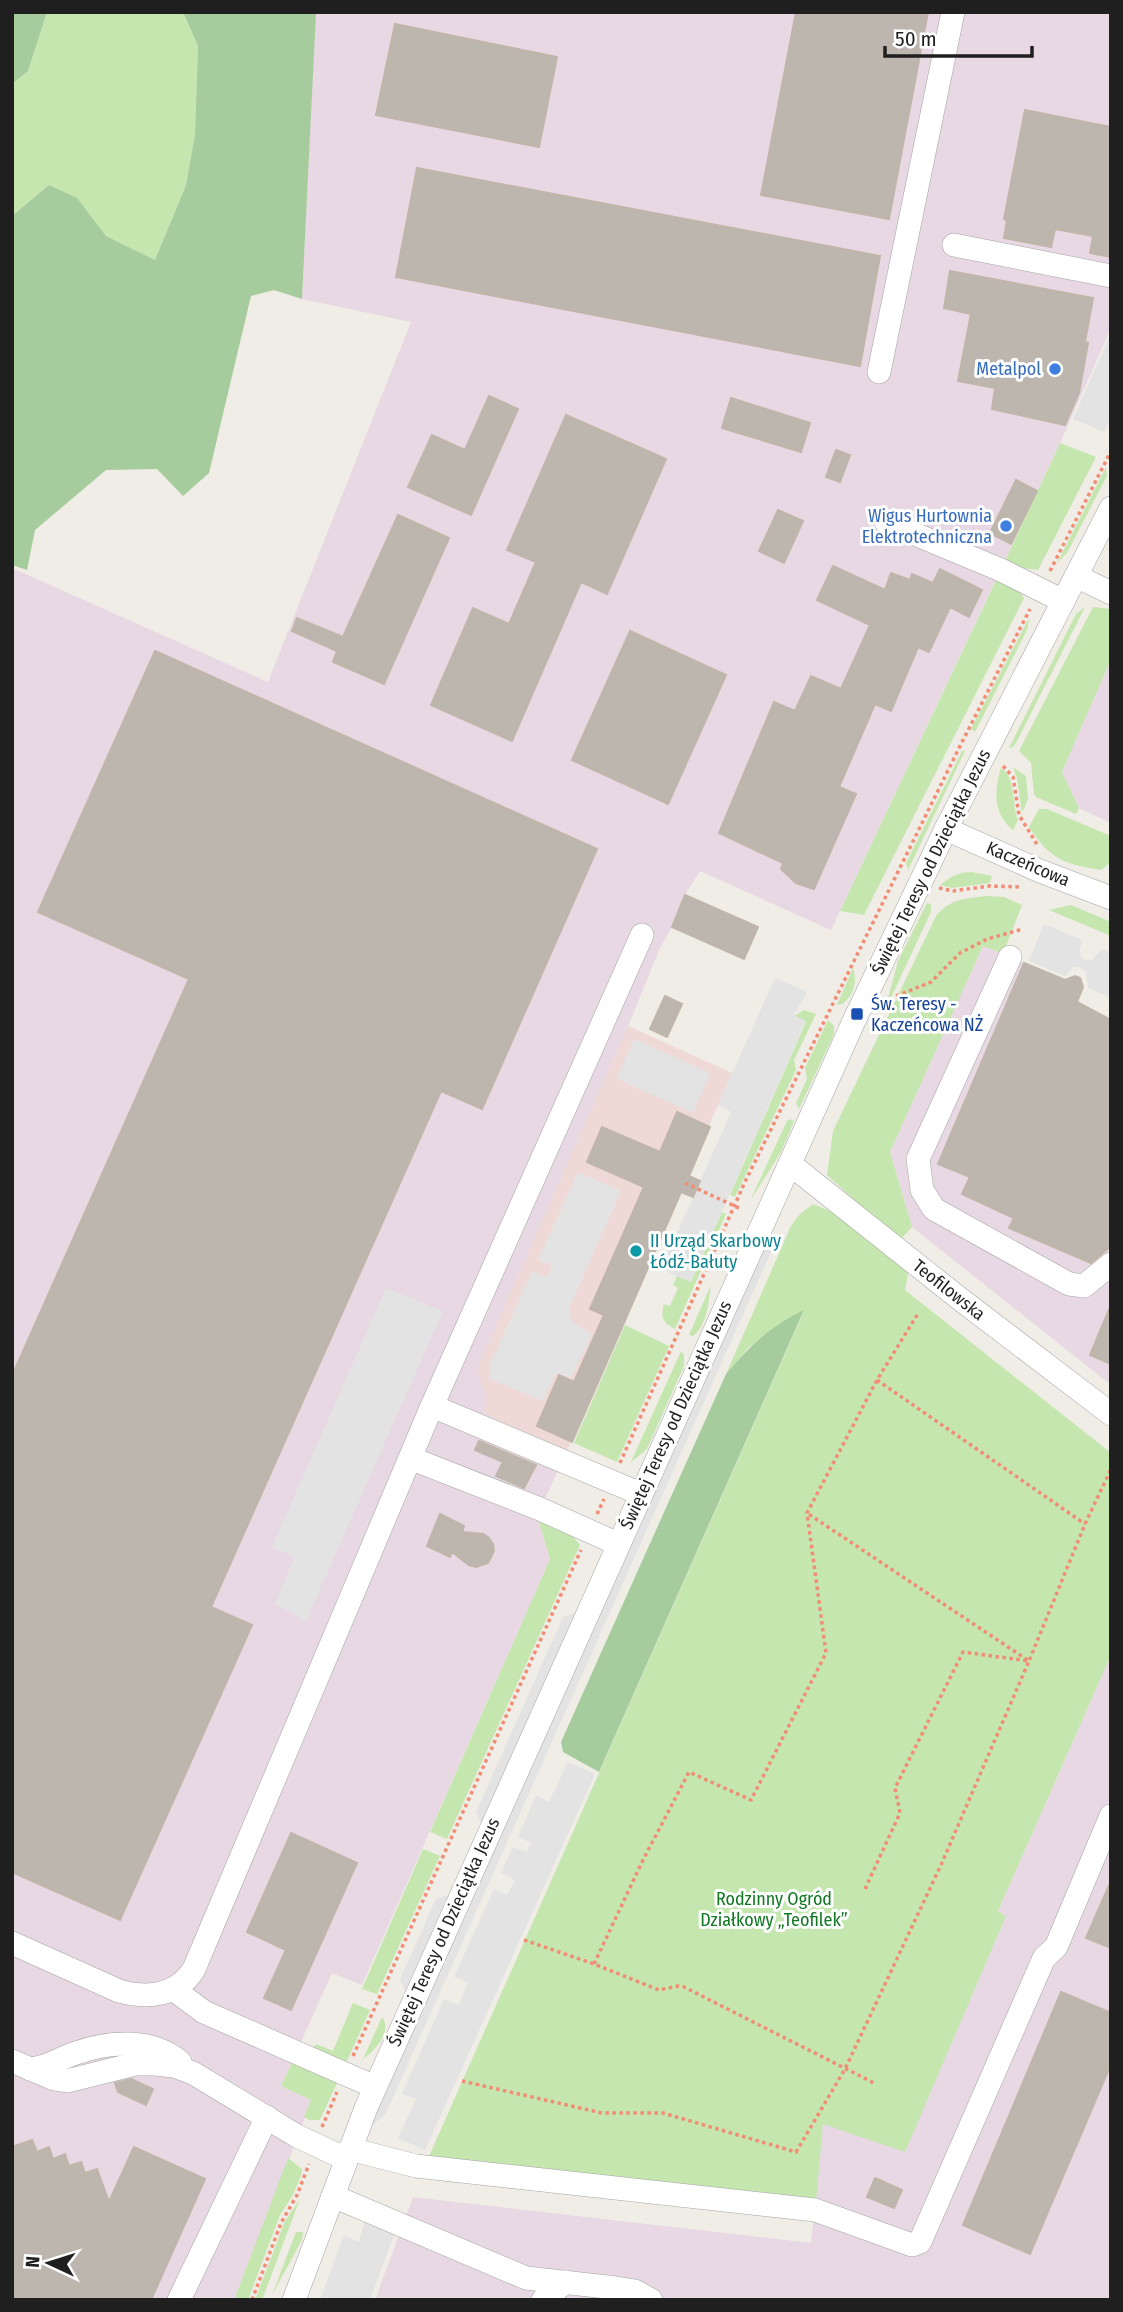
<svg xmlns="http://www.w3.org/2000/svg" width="1123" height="2312" viewBox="0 0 1123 2312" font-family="'Fira Sans Condensed',sans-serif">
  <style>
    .commercial { fill: #efd9d6 }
    .industrial { fill: #e8d8e3 }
    .grass { fill: #c5e6af }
    .forest { fill: #a6cc9d }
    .parking { fill: #e3e3e3 }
    .building { fill: #bcb6af; stroke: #c0b5a9; stroke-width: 2 }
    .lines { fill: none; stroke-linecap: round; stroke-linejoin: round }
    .minor-casing { stroke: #a3a3a3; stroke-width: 24 }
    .path { stroke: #f28c74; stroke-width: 3.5; stroke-dasharray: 3.5 3.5; stroke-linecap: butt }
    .minor { stroke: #fff; stroke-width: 23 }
    .shop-dot { fill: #3f7fe0; stroke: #fff; stroke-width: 2.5 }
    .transit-dot { fill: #1a4fb4; stroke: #fff; stroke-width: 2.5 }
    .culture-dot { fill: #0f9aa8; stroke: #fff; stroke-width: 2.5 }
    .labels { text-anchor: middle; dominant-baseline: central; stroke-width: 6; stroke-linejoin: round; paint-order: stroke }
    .shop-label { font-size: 18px; fill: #366cbe; stroke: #fff; text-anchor: end }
    .street-label { font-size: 18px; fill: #1f1f1f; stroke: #fff }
    .transit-label { font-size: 18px; fill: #164399; stroke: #fff; text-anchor: start }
    .culture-label { font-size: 18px; fill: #0d838f; stroke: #fff; text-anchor: start }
    .park-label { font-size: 18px; fill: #127824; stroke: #fff }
  </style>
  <rect width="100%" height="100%" fill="#efede6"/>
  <polygon class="commercial" points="628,1026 732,1073 566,1453 482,1412 477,1369"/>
  <g class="industrial">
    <polygon points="315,12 1111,12 1111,328 1060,443 831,930 700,871 685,895 672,927 660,948 628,1026 477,1369 488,1401 482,1412 566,1453 537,1516 550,1559 362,1985 332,1973 281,2086 312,2100 234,2300 12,2300 12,568 268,682 411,322 302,299"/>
    <polygon points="1111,659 1111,823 1079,808 1062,772"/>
    <polygon points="983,946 1066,981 1071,977 1080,978 1083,984 1082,990 1068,1001 1091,1011 1093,1010 1111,1020 1111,1385 912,1227 890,1152"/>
    <polygon points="1111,1655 1111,2300 375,2300 413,2197 811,2243 823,2124 905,2151 1006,1916 998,1911"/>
  </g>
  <g class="grass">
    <polygon points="47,12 183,12 198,46 195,134 186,185 155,260 106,236 77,199 49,185 12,216 12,84 28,71"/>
    <polygon points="1060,443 1096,457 1038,570 1023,568 1005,561"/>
    <polygon points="1106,467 1107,476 1067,553 1057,563"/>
    <polygon points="997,578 1020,592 1024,598 864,915 840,911"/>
    <polygon points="1085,607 1017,741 1013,747 1009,748 1076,614"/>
    <polygon points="1093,607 1111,609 1111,659 1062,772 1079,808 1076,814 1036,797 1034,794 1031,763 1019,751"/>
    <polygon points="1029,618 1028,627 1024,636 975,732 971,729"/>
    <polygon points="962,751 965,751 908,870 906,863"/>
    <polygon points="1013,767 1026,776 1028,799 1022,813 1017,779"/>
    <path d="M1001,768c16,10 10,36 17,52l-5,10c-20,-16 -19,-39 -12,-62z"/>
    <path d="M1039,809h8l64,27 -2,28 -8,6c-38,-6 -51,-11 -72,-43z"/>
    <polygon points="961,873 971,872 992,876 990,883 952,888 940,885 951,877"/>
    <path d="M986,896l18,1 18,8 -19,49 -20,-8 -93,206 22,75 -13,14 -72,-66 6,-44 103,-215c15,-18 29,-17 50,-20z"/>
    <polygon points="927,903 931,904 931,912 887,1006 886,1006 898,961"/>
    <polygon points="1071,905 1111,922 1111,936 1049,910"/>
    <path d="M853,968c5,14 0,28 -11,36l-5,1z"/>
    <polygon points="804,1010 816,1014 794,1060 796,1070 735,1197 730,1195 806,1022 794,1016"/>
    <polygon points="828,1020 834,1026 834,1034 799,1109 796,1103 807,1079 805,1068"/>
    <polygon points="790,1119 794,1121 781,1152 750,1201 787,1121"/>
    <polygon points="813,1204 844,1217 909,1269 905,1290 1111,1453 1111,1655 998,1911 1006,1916 905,2152 823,2124 816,2202 426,2163 804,1311 748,1348 726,1374 791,1226 799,1215"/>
    <path d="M722,1212l4,2 -51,115c-12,-6 -15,-12 -11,-25l6,2 8,-18 -5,-3 4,-9 14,6z"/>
    <path d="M711,1285c-3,18 -3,39 -18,51l-4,-1z"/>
    <polygon points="625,1325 669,1346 617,1462 574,1443"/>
    <polygon points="681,1351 684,1355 684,1366 647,1449 631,1462"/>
    <path d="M537,1516c17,7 32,14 43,29l-133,294 -17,-7 120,-273z"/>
    <polygon points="423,1849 440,1856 377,1994 362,1989"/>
    <polygon points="353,2003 370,2010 347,2061 313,2049 316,2044 333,2051"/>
    <path d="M382,2017c11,15 -7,33 -19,42z"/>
    <polygon points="293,2060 337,2083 320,2120 309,2120 304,2117 311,2100 281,2086"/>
    <polygon points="288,2158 302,2169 302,2173 293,2195 280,2215 248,2300 234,2300"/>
    <polygon points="300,2199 262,2300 255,2300 285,2221"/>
    <polygon points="296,2232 303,2232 302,2240 272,2295"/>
  </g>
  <g class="forest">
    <polygon points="12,12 47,12 28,71 12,84"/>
    <polygon points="183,12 316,12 302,299 274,290 251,296 209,473 183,496 157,469 106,470 35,530 27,570 12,565 12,216 49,185 77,198 106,236 155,260 186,185 195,134 198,46"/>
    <path d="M804,1310l-205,462 -36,-20 -2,-10 165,-368c24,-29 45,-48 78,-64z"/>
  </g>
  <g class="parking">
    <polygon points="1111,333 1111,418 1104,432 1073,419"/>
    <polygon points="1044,924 1082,940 1079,953 1083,959 1091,961 1102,949 1111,952 1111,998 1088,988 1086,972 1080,967 1073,967 1065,976 1029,961"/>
    <polygon points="775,978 807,992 794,1015 806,1021 691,1282 661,1269 731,1112 718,1105"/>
    <polygon points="634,1039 710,1073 693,1113 617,1079"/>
    <polygon points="578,1172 621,1191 569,1308 570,1318 573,1323 592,1334 571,1378 556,1373 543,1401 490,1379 489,1367 532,1271 546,1277 553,1266 538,1260"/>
    <polygon points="768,1240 771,1252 386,2113 370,2128"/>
    <polygon points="386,1288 443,1311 306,1621 275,1604 294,1557 272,1547"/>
    <polygon points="575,1613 481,1823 476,1812 563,1617"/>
    <polygon points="568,1762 595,1774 425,2150 398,2138 416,2099 402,2094 444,1999 459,2005 468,1982 454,1977 494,1889 507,1895 515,1880 501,1873 513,1847 527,1852 531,1843 518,1837 536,1795 549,1802"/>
    <polygon points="448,1895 405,1991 400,1979 436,1899"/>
    <polygon points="365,2221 395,2232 370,2300 320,2300 344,2235 359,2242"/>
  </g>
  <g class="building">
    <polygon points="796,12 928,12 889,219 761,195"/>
    <polygon points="395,24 557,57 539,147 376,115"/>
    <polygon points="1025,110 1111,127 1111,257 1090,253 1093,236 1055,229 1051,247 1004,238 1007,220 1004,219"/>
    <polygon points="417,168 880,256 860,366 396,277"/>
    <polygon points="950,271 1093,298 1085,342 1088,343 1079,393 1065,425 992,409 995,388 958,381 971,314 944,308"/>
    <polygon points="489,396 518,409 471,515 408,487 432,435 465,450"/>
    <polygon points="731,398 810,423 801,452 722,428"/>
    <polygon points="566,415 666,459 607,594 581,582 512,741 431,705 473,608 509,624 536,562 507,550"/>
    <polygon points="836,450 850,455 840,482 826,477"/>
    <polygon points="1016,480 1037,491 1011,544 990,533"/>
    <polygon points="778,510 803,521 784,563 759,551"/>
    <polygon points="398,515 449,538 384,684 333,662 337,651 292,631 297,618 343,637"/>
    <polygon points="833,566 885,590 891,573 910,580 912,574 933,583 940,569 982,590 969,617 950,607 929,652 918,647 891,711 875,704 839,787 856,794 814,889 796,883 781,869 783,863 719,833 774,702 795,711 811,676 841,689 870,625 817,600"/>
    <polygon points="630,631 726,675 668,804 572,760"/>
    <polygon points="155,651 597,849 482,1109 441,1091 211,1607 252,1625 120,1920 12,1872 12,1376 189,979 38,912"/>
    <polygon points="685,895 758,927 744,959 672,927"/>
    <polygon points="1024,963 1065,980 1075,976 1080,978 1083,987 1077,1002 1111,1020 1111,1246 1091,1263 1009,1228 1014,1218 962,1194 970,1177 938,1164"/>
    <polygon points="665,996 682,1004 667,1037 650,1029"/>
    <polygon points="677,1112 710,1127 689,1176 700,1181 693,1197 681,1192 572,1442 537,1426 559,1375 574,1382 604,1315 590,1309 644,1187 587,1162 602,1127 660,1152"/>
    <polygon points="1111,1305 1111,1364 1090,1355"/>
    <polygon points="479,1441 536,1465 524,1488 496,1476 503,1462 475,1450"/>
    <polygon points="440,1514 464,1526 462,1532 483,1534 489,1538 493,1544 494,1551 488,1563 476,1567 469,1565 452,1552 450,1557 427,1546"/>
    <polygon points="291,1833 357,1863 291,2010 264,1998 286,1950 247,1932"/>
    <polygon points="1111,1881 1111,1948 1086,1938"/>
    <polygon points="1061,1992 1111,2013 1111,2064 1030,2254 963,2225"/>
    <polygon points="131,2079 153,2089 146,2105 118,2092 115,2083"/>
    <polygon points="32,2140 37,2152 49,2147 53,2159 65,2154 69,2166 81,2162 85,2173 97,2169 109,2202 134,2147 205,2179 151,2300 12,2300 12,2147"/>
    <polygon points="875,2178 902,2190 894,2208 867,2197"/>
  </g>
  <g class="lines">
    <defs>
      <g id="minor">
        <polyline points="954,245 1111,276"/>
        <polyline points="879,372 953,12"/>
        <polyline points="886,522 1001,570 1063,601"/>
        <polyline points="1076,576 1111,593"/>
        <polyline points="946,829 1040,871 1111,898"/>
        <polyline points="1010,957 918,1159 922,1190 934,1209 1069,1284 1084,1286 1111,1264"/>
        <polyline points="790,1164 960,1299 1111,1414"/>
        <polyline points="432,1406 641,1494"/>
        <polyline points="410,1458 540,1509 618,1544"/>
        <path d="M12,1943l107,48c29,8 58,5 75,-22l238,-563 210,-471"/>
        <polyline points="173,1989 204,2012 375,2087"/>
        <polyline points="12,2061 54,2079 67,2081 135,2064 154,2064 174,2066 193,2073 297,2136 346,2159"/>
        <path d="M30,2069c17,-1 30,-11 46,-16 33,-12 76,-15 104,9"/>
        <polyline points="350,2149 416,2166 815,2210 912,2245 920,2242 1044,1958 1056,1947 1111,1816"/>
        <polyline points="333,2196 526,2278 616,2288 635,2291 651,2300"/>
        <polyline points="179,2300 267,2117"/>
        <polyline points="294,2300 366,2108 853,1023 946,829 1111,508"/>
        <polyline points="543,2300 566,2282"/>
      </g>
    </defs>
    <use href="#minor" class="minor-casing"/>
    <g class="path">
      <polyline points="1050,571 1111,451"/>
      <polyline points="1003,766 1013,777 1019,815 1038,846"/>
      <polyline points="939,888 953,891 989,886 1022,887"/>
      <polyline points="896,996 931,982 960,953 987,939 1023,929"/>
      <polyline points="685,1183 741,1209"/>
      <polyline points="877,1380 1085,1524"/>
      <polyline points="620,1463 744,1184 961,744 1030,609"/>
      <polyline points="597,1514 604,1499"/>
      <polyline points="865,1889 900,1813 895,1788 963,1652 1029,1661 1085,1524 1111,1469"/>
      <polyline points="524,1940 594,1964 659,1990 678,1986 684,1987 876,2084"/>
      <polyline points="594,1964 643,1860 689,1772 751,1800 826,1653 807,1513 877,1380 919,1312"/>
      <polyline points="353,2056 581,1550"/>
      <polyline points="462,2081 602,2113 663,2113 796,2152 845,2069 941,1865 1029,1661 807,1513"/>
      <polyline points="322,2127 337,2092"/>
      <polyline points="252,2300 281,2223 297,2195 309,2164"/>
    </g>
    <use href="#minor" class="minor"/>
  </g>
  <g class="shop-dot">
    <circle cx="1055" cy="369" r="7"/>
    <circle cx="1006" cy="526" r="7"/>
  </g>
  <rect class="transit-dot" x="850" y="1007" width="14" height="14" rx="3.5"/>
  <circle class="culture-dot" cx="636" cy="1251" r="7"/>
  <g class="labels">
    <g class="shop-label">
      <text x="1041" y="369">Metalpol</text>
      <text x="992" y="516">Wigus Hurtownia<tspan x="992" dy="21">Elektrotechniczna</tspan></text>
    </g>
    <g class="street-label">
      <text transform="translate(931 862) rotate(-64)">Świętej Teresy od Dzieciątka Jezus</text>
      <text transform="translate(1028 864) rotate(23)">Kaczeńcowa</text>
      <text transform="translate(949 1290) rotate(38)">Teofilowska</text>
      <text transform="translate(676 1415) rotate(-66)">Świętej Teresy od Dzieciątka Jezus</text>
      <text transform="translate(444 1932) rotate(-66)">Świętej Teresy od Dzieciątka Jezus</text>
    </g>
    <g class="transit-label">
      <text x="871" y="1004">Św. Teresy -<tspan x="871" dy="21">Kaczeńcowa NŻ</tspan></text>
    </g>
    <g class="culture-label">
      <text x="650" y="1241">II Urząd Skarbowy<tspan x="650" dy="21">Łódź-Bałuty</tspan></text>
    </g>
    <g class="park-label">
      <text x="774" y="1899">Rodzinny Ogród<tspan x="774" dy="21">Działkowy „Teofilek”</tspan></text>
    </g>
  </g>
  <rect width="1123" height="2312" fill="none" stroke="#1f1f1f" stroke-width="28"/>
  <g transform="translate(49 2263) rotate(274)" stroke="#ffffff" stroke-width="5" paint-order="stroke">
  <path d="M0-5L12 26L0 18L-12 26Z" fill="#1f1f1f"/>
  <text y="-10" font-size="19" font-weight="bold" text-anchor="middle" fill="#1f1f1f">N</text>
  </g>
  <path d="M885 46v10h147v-10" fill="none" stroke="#1f1f1f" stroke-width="3.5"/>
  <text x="895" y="46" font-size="21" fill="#1f1f1f" stroke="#ffffff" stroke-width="5" paint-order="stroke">50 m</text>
</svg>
